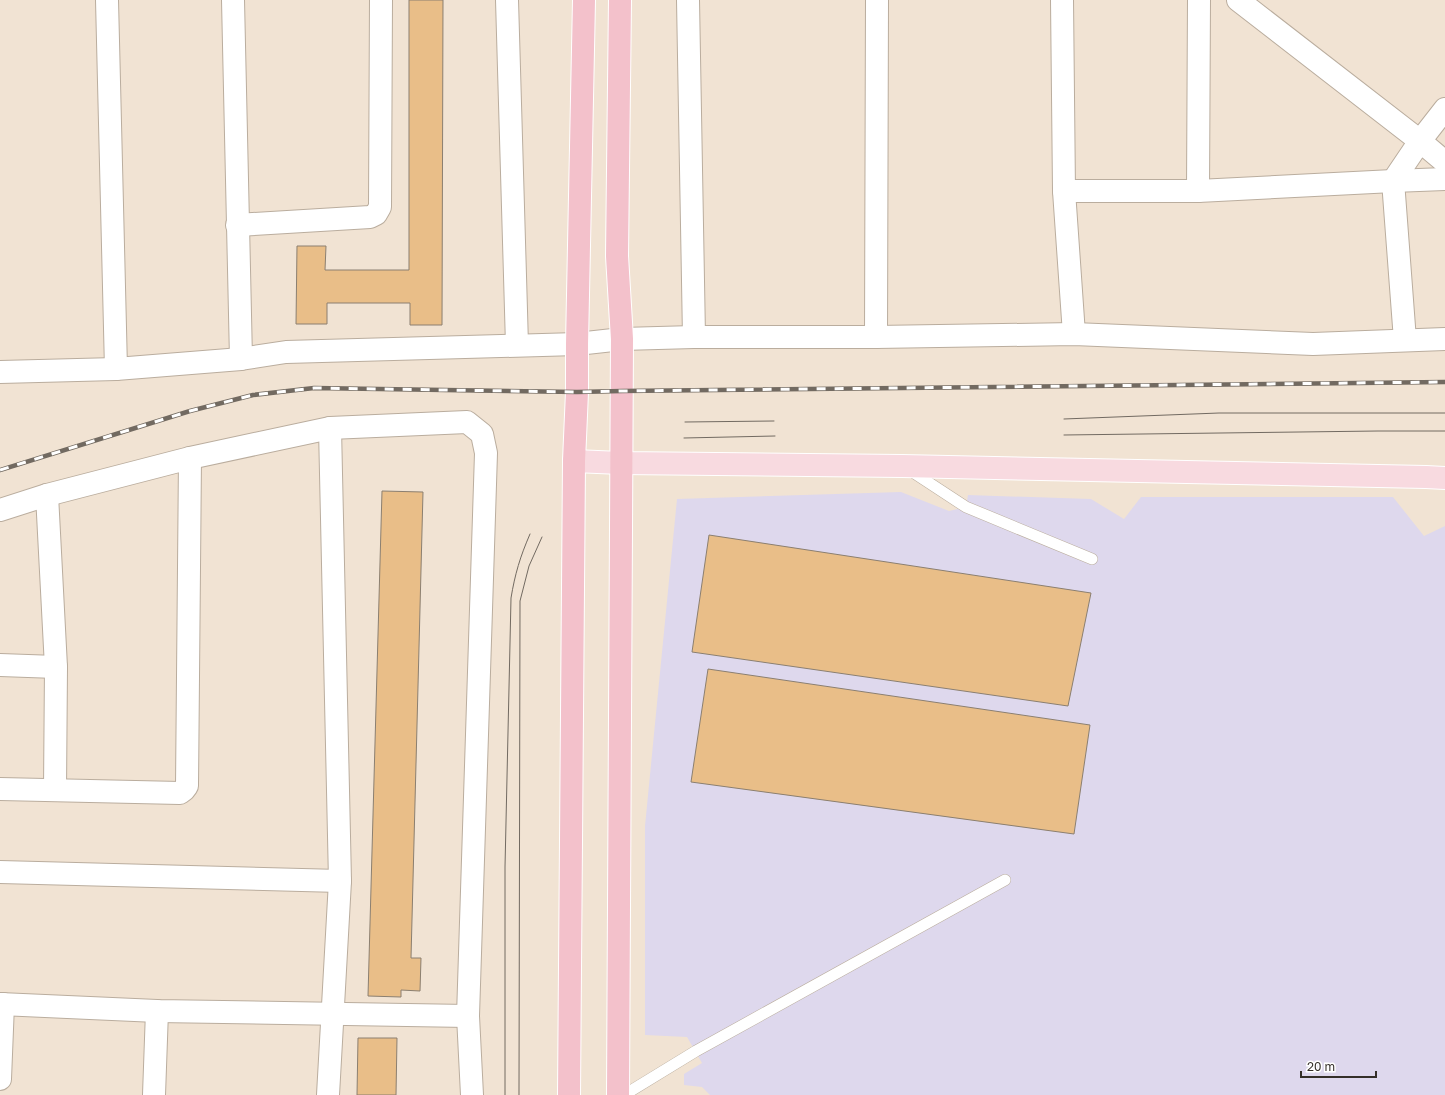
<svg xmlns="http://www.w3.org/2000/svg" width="1445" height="1095" viewBox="0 0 1445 1095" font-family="'Golos Text',sans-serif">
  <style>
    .industrial { fill: #ded8ed }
    .building { fill: #e9be88; stroke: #8b7f70 }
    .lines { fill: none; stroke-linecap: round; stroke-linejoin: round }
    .lane-casing { stroke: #baad9e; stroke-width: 12 }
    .street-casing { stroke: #baad9e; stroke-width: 24 }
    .primary-casing { stroke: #fff; stroke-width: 24 }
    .highway-casing { stroke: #fff; stroke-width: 24 }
    .lane { stroke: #fff; stroke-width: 11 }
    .street { stroke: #fff; stroke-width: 22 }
    .primary { stroke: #f8dae0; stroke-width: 22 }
    .highway { stroke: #f3c1cb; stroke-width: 22 }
    .tram { stroke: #726a61; stroke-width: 1 }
    .rail-casing { stroke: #726a61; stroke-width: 4.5 }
    .rail { stroke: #fff; stroke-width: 3; stroke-dasharray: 9; stroke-linecap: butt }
  </style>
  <rect width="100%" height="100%" fill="#f1e3d3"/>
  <polygon class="industrial" points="901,492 949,511 966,507 968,495 1091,499 1124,519 1141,497 1393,497 1424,536 1445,526 1445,1095 710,1095 702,1087 684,1085 684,1074 702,1063 687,1037 645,1035 645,826 677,499"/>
  <g class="building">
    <polygon points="409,0 443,0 442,325 410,325 410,303 327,303 327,324 296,324 297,246 326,246 325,270 409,270"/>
    <polygon points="382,491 423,492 411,958 421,958 420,991 401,990 401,997 368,996"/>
    <polygon points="709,535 1091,593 1068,706 692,652"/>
    <polygon points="708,669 1090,725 1074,834 691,782"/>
    <polygon points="358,1038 397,1038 396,1095 357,1095"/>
  </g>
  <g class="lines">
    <defs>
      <g id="lane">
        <polyline points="908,469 966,507 1092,559"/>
        <polyline points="624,1095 696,1051 1005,880"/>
      </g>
      <g id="street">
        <polyline points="107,0 116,369"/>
        <polyline points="233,0 241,359"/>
        <polyline points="507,0 517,345"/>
        <polyline points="688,0 694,337"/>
        <polyline points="1062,0 1064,191 1074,334"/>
        <polyline points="1238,0 1420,141 1445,162"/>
        <polyline points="1064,191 1198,191 1393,181 1445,179"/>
        <polyline points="1198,191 1199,0"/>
        <polyline points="237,225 370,217 376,214 380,207 381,0"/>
        <polyline points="876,337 877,0"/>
        <polyline points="1405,340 1393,181 1420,141 1445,109"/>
        <polyline points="0,372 116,369 241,359 286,352 577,344 622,339 694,337 876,337 1074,334 1313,344 1445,339"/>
        <polyline points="47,495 56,667 55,790"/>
        <polyline points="0,510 47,495 190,458 330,428 467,422 482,434 486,453 468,1016 472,1095"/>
        <polyline points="0,665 56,667"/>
        <polyline points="0,789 180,793 184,790 187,786 190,458"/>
        <polyline points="0,872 340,881"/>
        <polyline points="0,1004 157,1011 468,1016"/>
        <polyline points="0,1079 3,1004"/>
        <polyline points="154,1095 157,1011"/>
        <polyline points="328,1095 340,881 330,428"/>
      </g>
      <polyline id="primary" points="574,461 621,463 902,466 1426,477 1445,478"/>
      <g id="highway">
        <polyline points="569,1095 574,461 577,392 577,344 584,0"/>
        <polyline points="618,1095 622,339 617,256 620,0"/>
      </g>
    </defs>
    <use href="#lane" class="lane-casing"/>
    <use href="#street" class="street-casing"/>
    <use href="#primary" class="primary-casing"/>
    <use href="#highway" class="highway-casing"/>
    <use href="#lane" class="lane"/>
    <use href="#street" class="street"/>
    <use href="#primary" class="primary"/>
    <use href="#highway" class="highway"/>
    <g class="tram">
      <polyline points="1064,419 1219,413 1445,413"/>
      <polyline points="685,422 774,421"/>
      <polyline points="1064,435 1378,431 1445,431"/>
      <polyline points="684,438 775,436"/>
      <path d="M505,1095v-228l6,-269c4,-24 9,-41 19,-64"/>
      <polyline points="519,1095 520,601 529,566 542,537"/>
    </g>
    <defs>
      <polyline id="rail" points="0,470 190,411 253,395 314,388 577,392 622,391 1445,382"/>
    </defs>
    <use href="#rail" class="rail-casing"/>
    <use href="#rail" class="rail"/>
  </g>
  <path d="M1301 1071v6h75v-6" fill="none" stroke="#342f29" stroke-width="2"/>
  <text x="1307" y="1071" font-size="12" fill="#342f29" stroke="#ffffff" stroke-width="3" paint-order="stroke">20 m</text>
</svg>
